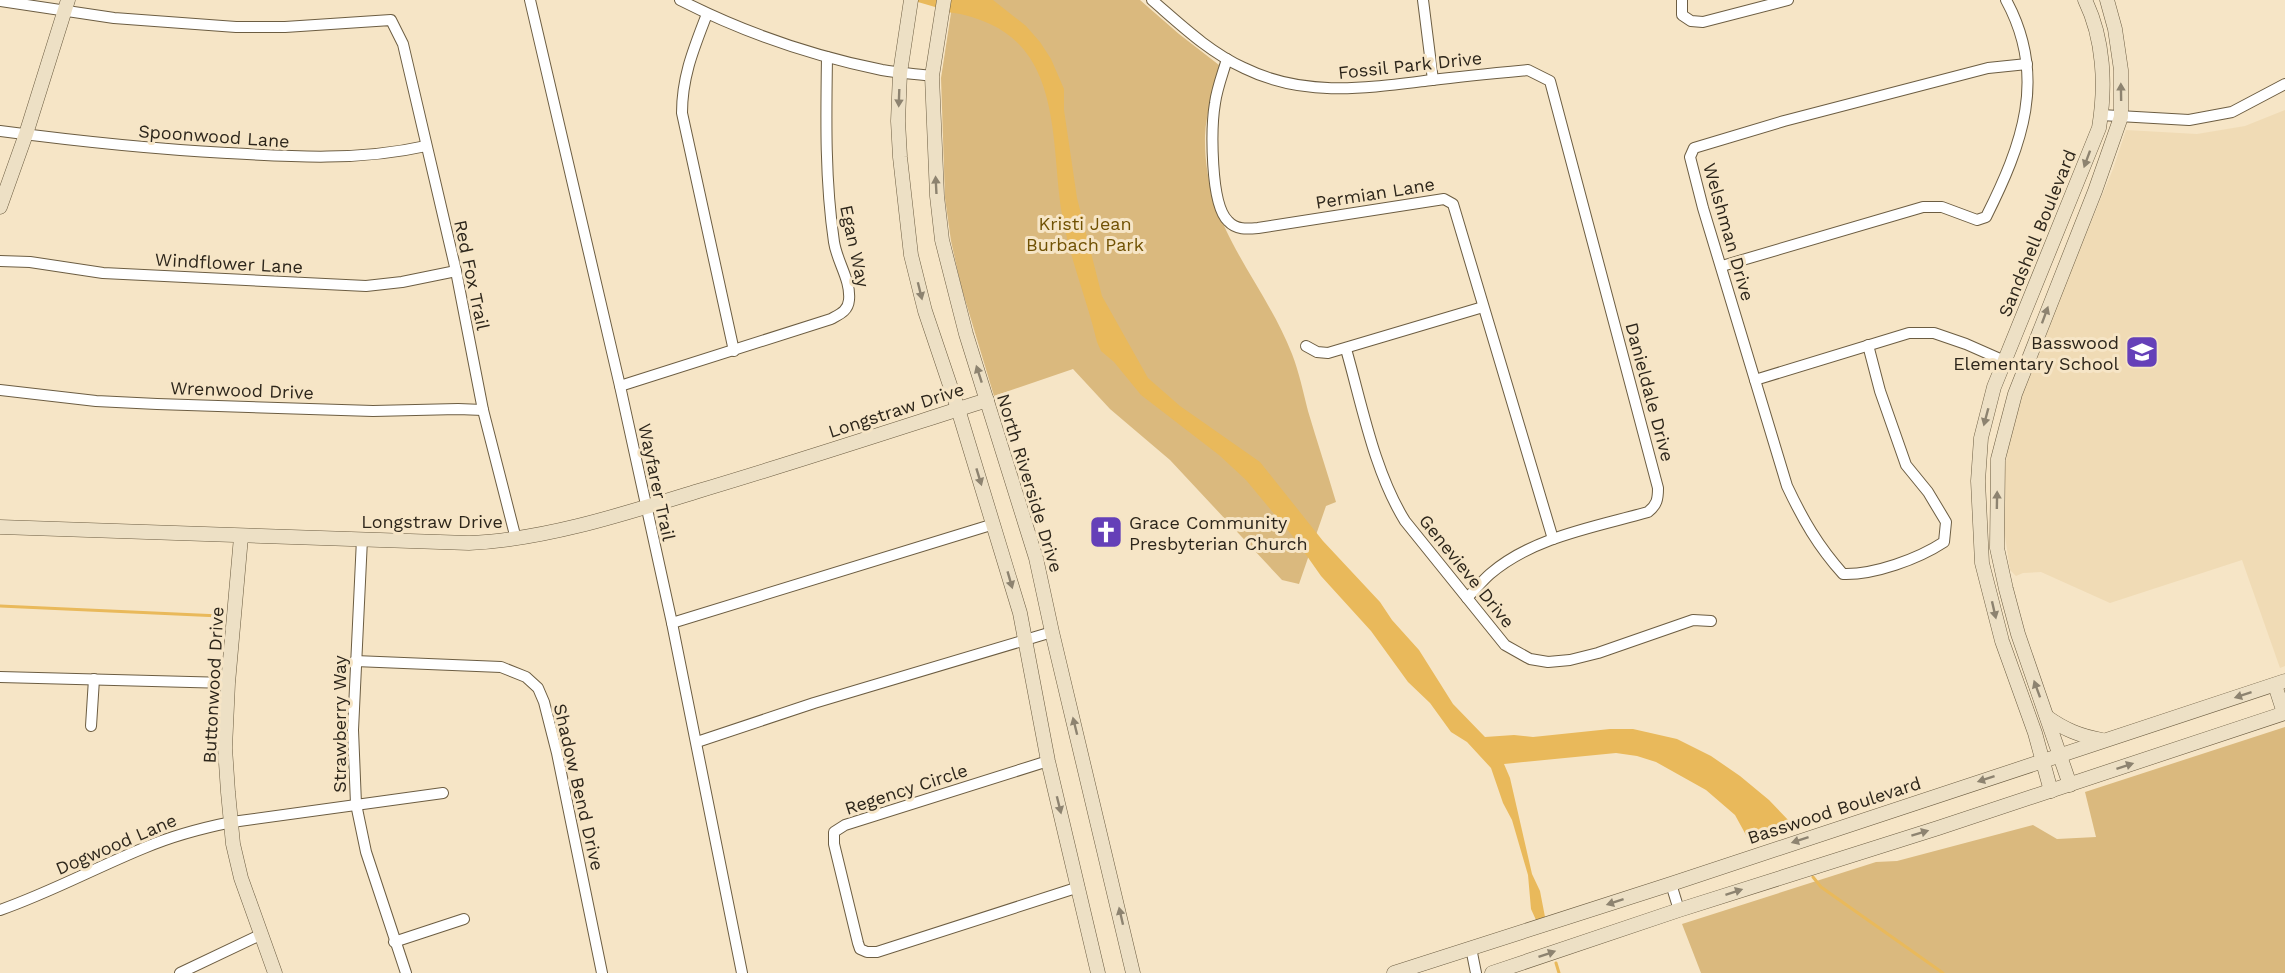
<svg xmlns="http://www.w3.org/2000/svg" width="2285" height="973" viewBox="0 0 2285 973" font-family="'Work Sans',sans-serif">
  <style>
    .built { fill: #f0dbb5 }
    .green { fill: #dab97e }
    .water { fill: #e9b95b }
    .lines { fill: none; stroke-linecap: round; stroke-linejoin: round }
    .stream { stroke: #e9b95b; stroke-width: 3 }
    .street-casing { stroke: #6c5d42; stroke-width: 12 }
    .secondary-casing { stroke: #6c5d42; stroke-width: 15 }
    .street { stroke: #fff; stroke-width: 10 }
    .secondary { stroke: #ede0c5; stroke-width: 14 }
    .oneway { fill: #8d8370 }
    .labels { text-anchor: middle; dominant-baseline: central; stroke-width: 6; stroke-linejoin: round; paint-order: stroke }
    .street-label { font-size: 18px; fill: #2d261b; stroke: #f6e5c6 }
    .park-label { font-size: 18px; fill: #705103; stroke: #f6e5c6 }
    .poi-label { font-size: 18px; fill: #2d261b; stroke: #f6e5c6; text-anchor: end }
  </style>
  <rect width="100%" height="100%" fill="#f6e5c6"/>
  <polygon class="built" points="2285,110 2285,666 2280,668 2242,560 2110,603 2041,572 2023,573 2016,576 2010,570 2004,529 2002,492 2011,425 2019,397 2113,169 2126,130 2197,134 2245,126"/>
  <g class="green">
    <path d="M953,0h187l39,34 40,31c-4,24 -13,46 -14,71 -2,91 56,140 87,218 7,18 11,37 16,57 9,30 19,61 28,91l-10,4 -27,78 -17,-4 -112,-120 -60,-51 -37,-40 -79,27 -33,-110 -10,-45 -6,-43 -4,-120z"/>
    <polygon points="2285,727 2285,973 1701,973 1682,924 1876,862 1897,861 2033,825 2057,839 2096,837 2085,792"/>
  </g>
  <path class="water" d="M911,0h82l33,26 14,16 11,17 13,30v21l13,88 25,98 46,82 32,28 80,56 63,79 57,61 12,18 27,30 34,54 32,33 29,-2 19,2 77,-8h23l44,10 34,17 29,20 29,24 23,24 -40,22 -17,-31 -29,-25 -50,-28 -19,-6 -21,-3 -112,11 6,14 22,96 8,17 5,26 -9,3 -5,-11 -3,-34 -16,-55 -9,-17 -12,-35 -24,-26 -16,-10 -21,-29 -22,-21 -37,-51 -50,-55 -26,-37 -49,-59 -27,-25 -78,-60 -27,-33 -13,-11 -4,-9c-10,-43 -28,-85 -35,-128 -11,-66 0,-157 -72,-190 -15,-7 -32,-12 -48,-12v-3z"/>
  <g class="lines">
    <g class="stream">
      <polyline points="0,606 220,616"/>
      <polyline points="1813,877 1821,887 1943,973"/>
      <polyline points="1556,963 1559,973"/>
    </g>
    <defs>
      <g id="street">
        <polyline points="530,0 620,386 672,623 742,973"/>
        <path d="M680,0c63,32 132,56 202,70 17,3 34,4 50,6"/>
        <path d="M1152,0c29,25 57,52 92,68 61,30 123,20 188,12 32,-4 64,-7 96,-10l22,11 108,407c0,11 -1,17 -10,24 -53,15 -115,25 -158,62 -8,7 -15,16 -23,24"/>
        <polyline points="1423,0 1433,80"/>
        <polyline points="1682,0 1682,15 1691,21 1703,22 1788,0"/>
        <polyline points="0,1 114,18 236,27 285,27 391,20 403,44 456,271 483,410 516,539"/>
        <path d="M707,14c-13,34 -25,62 -25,99l52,238"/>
        <path d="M1227,59c-4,14 -10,29 -12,44 -4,24 -5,101 13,118 8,9 19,8 30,7l186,-29 9,5 100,335"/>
        <polyline points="2101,115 2189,120 2232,112 2285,84"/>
        <path d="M0,131c76,10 150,18 227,22 67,4 132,8 199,-7"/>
        <polyline points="0,261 30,262 103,273 366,286 402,282 456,271"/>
        <path d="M1722,266l201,-59h19l35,13 9,-3c36,-72 62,-140 20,-217"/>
        <path d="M1868,345l12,46 26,74 22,27 18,30 -2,20c-26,17 -70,33 -101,32 -25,-28 -40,-54 -56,-88l-84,-278 -13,-51 4,-9 90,-27 204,-53 39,-4"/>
        <polyline points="1306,346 1317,352 1328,353 1483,307"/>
        <path d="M1346,349c16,56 28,122 59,172l100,124 25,14 18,3 22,-2 28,-7 95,-33 18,1"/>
        <polyline points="1755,380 1909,333 1934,333 1966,344 2025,370"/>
        <path d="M620,386l211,-67c9,-5 17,-8 18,-19 2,-20 -12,-38 -15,-58 -9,-61 -8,-123 -7,-185"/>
        <polyline points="0,390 96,401 157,404 373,411 458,409 483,410"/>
        <polyline points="362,539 353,730 356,804 366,852 406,973"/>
        <polyline points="672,623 994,524"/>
        <polyline points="355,661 501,667 526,677 538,688 544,702 557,753 602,973"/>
        <polyline points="0,677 228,683"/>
        <polyline points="91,726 94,679"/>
        <polyline points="697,742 814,703 1052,632"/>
        <polyline points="1048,761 845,825 834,832 834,844 858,943 860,949 867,952 877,952 1079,887"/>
        <polyline points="1671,884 1679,910"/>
        <path d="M0,910c49,-17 95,-42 144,-62 28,-12 58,-20 88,-26l211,-29"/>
        <polyline points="394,942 464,919"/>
        <polyline points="1471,948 1476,973"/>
        <polyline points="180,973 260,935"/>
      </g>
      <g id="secondary">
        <polyline points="911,0 900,73 898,121 900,157 911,255 925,311 958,409 1020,613 1048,761 1098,973"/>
        <polyline points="944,0 932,76 937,196 942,240 966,334 1036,558 1052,632 1133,973"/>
        <polyline points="0,207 26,134 68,0"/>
        <path d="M0,527l469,16c74,-3 155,-29 226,-51 98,-29 195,-61 292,-92"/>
        <polyline points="241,537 228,683 225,748 228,792 233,844 241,878 275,973"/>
        <polyline points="2275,685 2284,713"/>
        <path d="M2047,717c18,13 34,19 55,23"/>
        <polyline points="2070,785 2018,634 2006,589 1997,548 1998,459 2015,394 2095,191 2121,117 2121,70 2115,29 2107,0"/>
        <path d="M2051,791l-16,-58 -33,-92 -20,-78 -4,-82 3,-43 13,-51 105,-259c7,-42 5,-89 -14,-128"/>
        <polyline points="1394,973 1671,884 2285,681"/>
        <polyline points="1492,973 1679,910 1938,828 2285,713"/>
      </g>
    </defs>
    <use href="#street" class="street-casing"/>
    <use href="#secondary" class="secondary-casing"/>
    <use href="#street" class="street"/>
    <use href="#secondary" class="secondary"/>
  </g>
  <defs><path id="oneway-solid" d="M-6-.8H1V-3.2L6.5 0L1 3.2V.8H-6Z" transform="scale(1.5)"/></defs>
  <g class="oneway">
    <use href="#oneway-solid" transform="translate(2121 92) rotate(-91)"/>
    <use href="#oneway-solid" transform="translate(899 98) rotate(92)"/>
    <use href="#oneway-solid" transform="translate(2087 159) rotate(110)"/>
    <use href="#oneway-solid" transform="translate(936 185) rotate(-93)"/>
    <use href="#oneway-solid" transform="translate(920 291) rotate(76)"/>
    <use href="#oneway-solid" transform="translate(2045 315) rotate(-70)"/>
    <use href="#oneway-solid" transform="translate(979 374) rotate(-108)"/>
    <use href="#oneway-solid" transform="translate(1986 417) rotate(105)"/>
    <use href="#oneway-solid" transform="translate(979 477) rotate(73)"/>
    <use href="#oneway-solid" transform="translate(1997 500) rotate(-89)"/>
    <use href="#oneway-solid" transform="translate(1010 580) rotate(74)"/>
    <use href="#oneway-solid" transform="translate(1994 610) rotate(77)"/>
    <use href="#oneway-solid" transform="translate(2037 689) rotate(-110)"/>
    <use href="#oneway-solid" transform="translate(2243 695) rotate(162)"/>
    <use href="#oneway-solid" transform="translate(1075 726) rotate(-104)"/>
    <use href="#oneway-solid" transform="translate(2125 766) rotate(-18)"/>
    <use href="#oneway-solid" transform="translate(1986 779) rotate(162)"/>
    <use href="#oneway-solid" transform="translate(1059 805) rotate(76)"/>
    <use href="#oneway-solid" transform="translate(1920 833) rotate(-17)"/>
    <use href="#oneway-solid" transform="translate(1800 840) rotate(162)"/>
    <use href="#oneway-solid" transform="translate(1734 892) rotate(-18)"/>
    <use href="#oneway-solid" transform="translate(1615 902) rotate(162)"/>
    <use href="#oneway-solid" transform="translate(1121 916) rotate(-103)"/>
    <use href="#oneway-solid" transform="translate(1547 954) rotate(-19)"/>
  </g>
  <defs>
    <symbol id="school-square" viewBox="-11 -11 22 22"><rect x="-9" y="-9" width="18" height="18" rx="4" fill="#6540b8" stroke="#f6e5c6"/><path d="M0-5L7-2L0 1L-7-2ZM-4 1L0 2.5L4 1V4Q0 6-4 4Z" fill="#fff"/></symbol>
    <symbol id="church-square" viewBox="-11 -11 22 22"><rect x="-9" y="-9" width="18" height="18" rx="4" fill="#6540b8" stroke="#f6e5c6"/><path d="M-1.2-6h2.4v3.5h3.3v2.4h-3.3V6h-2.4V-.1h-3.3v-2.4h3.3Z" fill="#fff"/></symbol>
  </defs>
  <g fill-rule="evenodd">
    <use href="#school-square" x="2123" y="333" width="38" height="38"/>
    <use href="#church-square" x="1087" y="513" width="38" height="38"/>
  </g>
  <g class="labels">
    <g class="street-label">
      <text transform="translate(1410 65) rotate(-6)">Fossil Park Drive</text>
      <text transform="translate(214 136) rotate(4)">Spoonwood Lane</text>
      <text transform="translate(1375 193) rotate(-9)">Permian Lane</text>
      <text transform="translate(1729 232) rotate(74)">Welshman Drive</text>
      <text transform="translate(2037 233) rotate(-68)">Sandshell Boulevard</text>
      <text transform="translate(855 246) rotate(78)">Egan Way</text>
      <text transform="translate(229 263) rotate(3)">Windflower Lane</text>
      <text transform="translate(472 275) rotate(78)">Red Fox Trail</text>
      <text transform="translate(242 390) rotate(2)">Wrenwood Drive</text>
      <text transform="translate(1650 392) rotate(75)">Danieldale Drive</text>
      <text transform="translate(896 410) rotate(-18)">Longstraw Drive</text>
      <text transform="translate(657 482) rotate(78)">Wayfarer Trail</text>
      <text transform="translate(1030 483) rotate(73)">North Riverside Drive</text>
      <text x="432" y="521">Longstraw Drive</text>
      <text transform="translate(1467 571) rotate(51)">Genevieve Drive</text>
      <text transform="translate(213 685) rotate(-87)">Buttonwood Drive</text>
      <text transform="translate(339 724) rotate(-90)">Strawberry Way</text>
      <text transform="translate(579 787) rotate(77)">Shadow Bend Drive</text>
      <text transform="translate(906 789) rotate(-18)">Regency Circle</text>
      <text transform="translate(1834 810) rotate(-18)">Basswood Boulevard</text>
      <text transform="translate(116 844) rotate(-23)">Dogwood Lane</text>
    </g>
    <g class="park-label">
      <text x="1085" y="223">Kristi Jean<tspan x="1085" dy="21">Burbach Park</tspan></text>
    </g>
    <g class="poi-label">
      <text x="2119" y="342">Basswood<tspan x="2119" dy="21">Elementary School</tspan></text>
      <text x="1129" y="522" text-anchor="start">Grace Community<tspan x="1129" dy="21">Presbyterian Church</tspan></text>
    </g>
  </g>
</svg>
